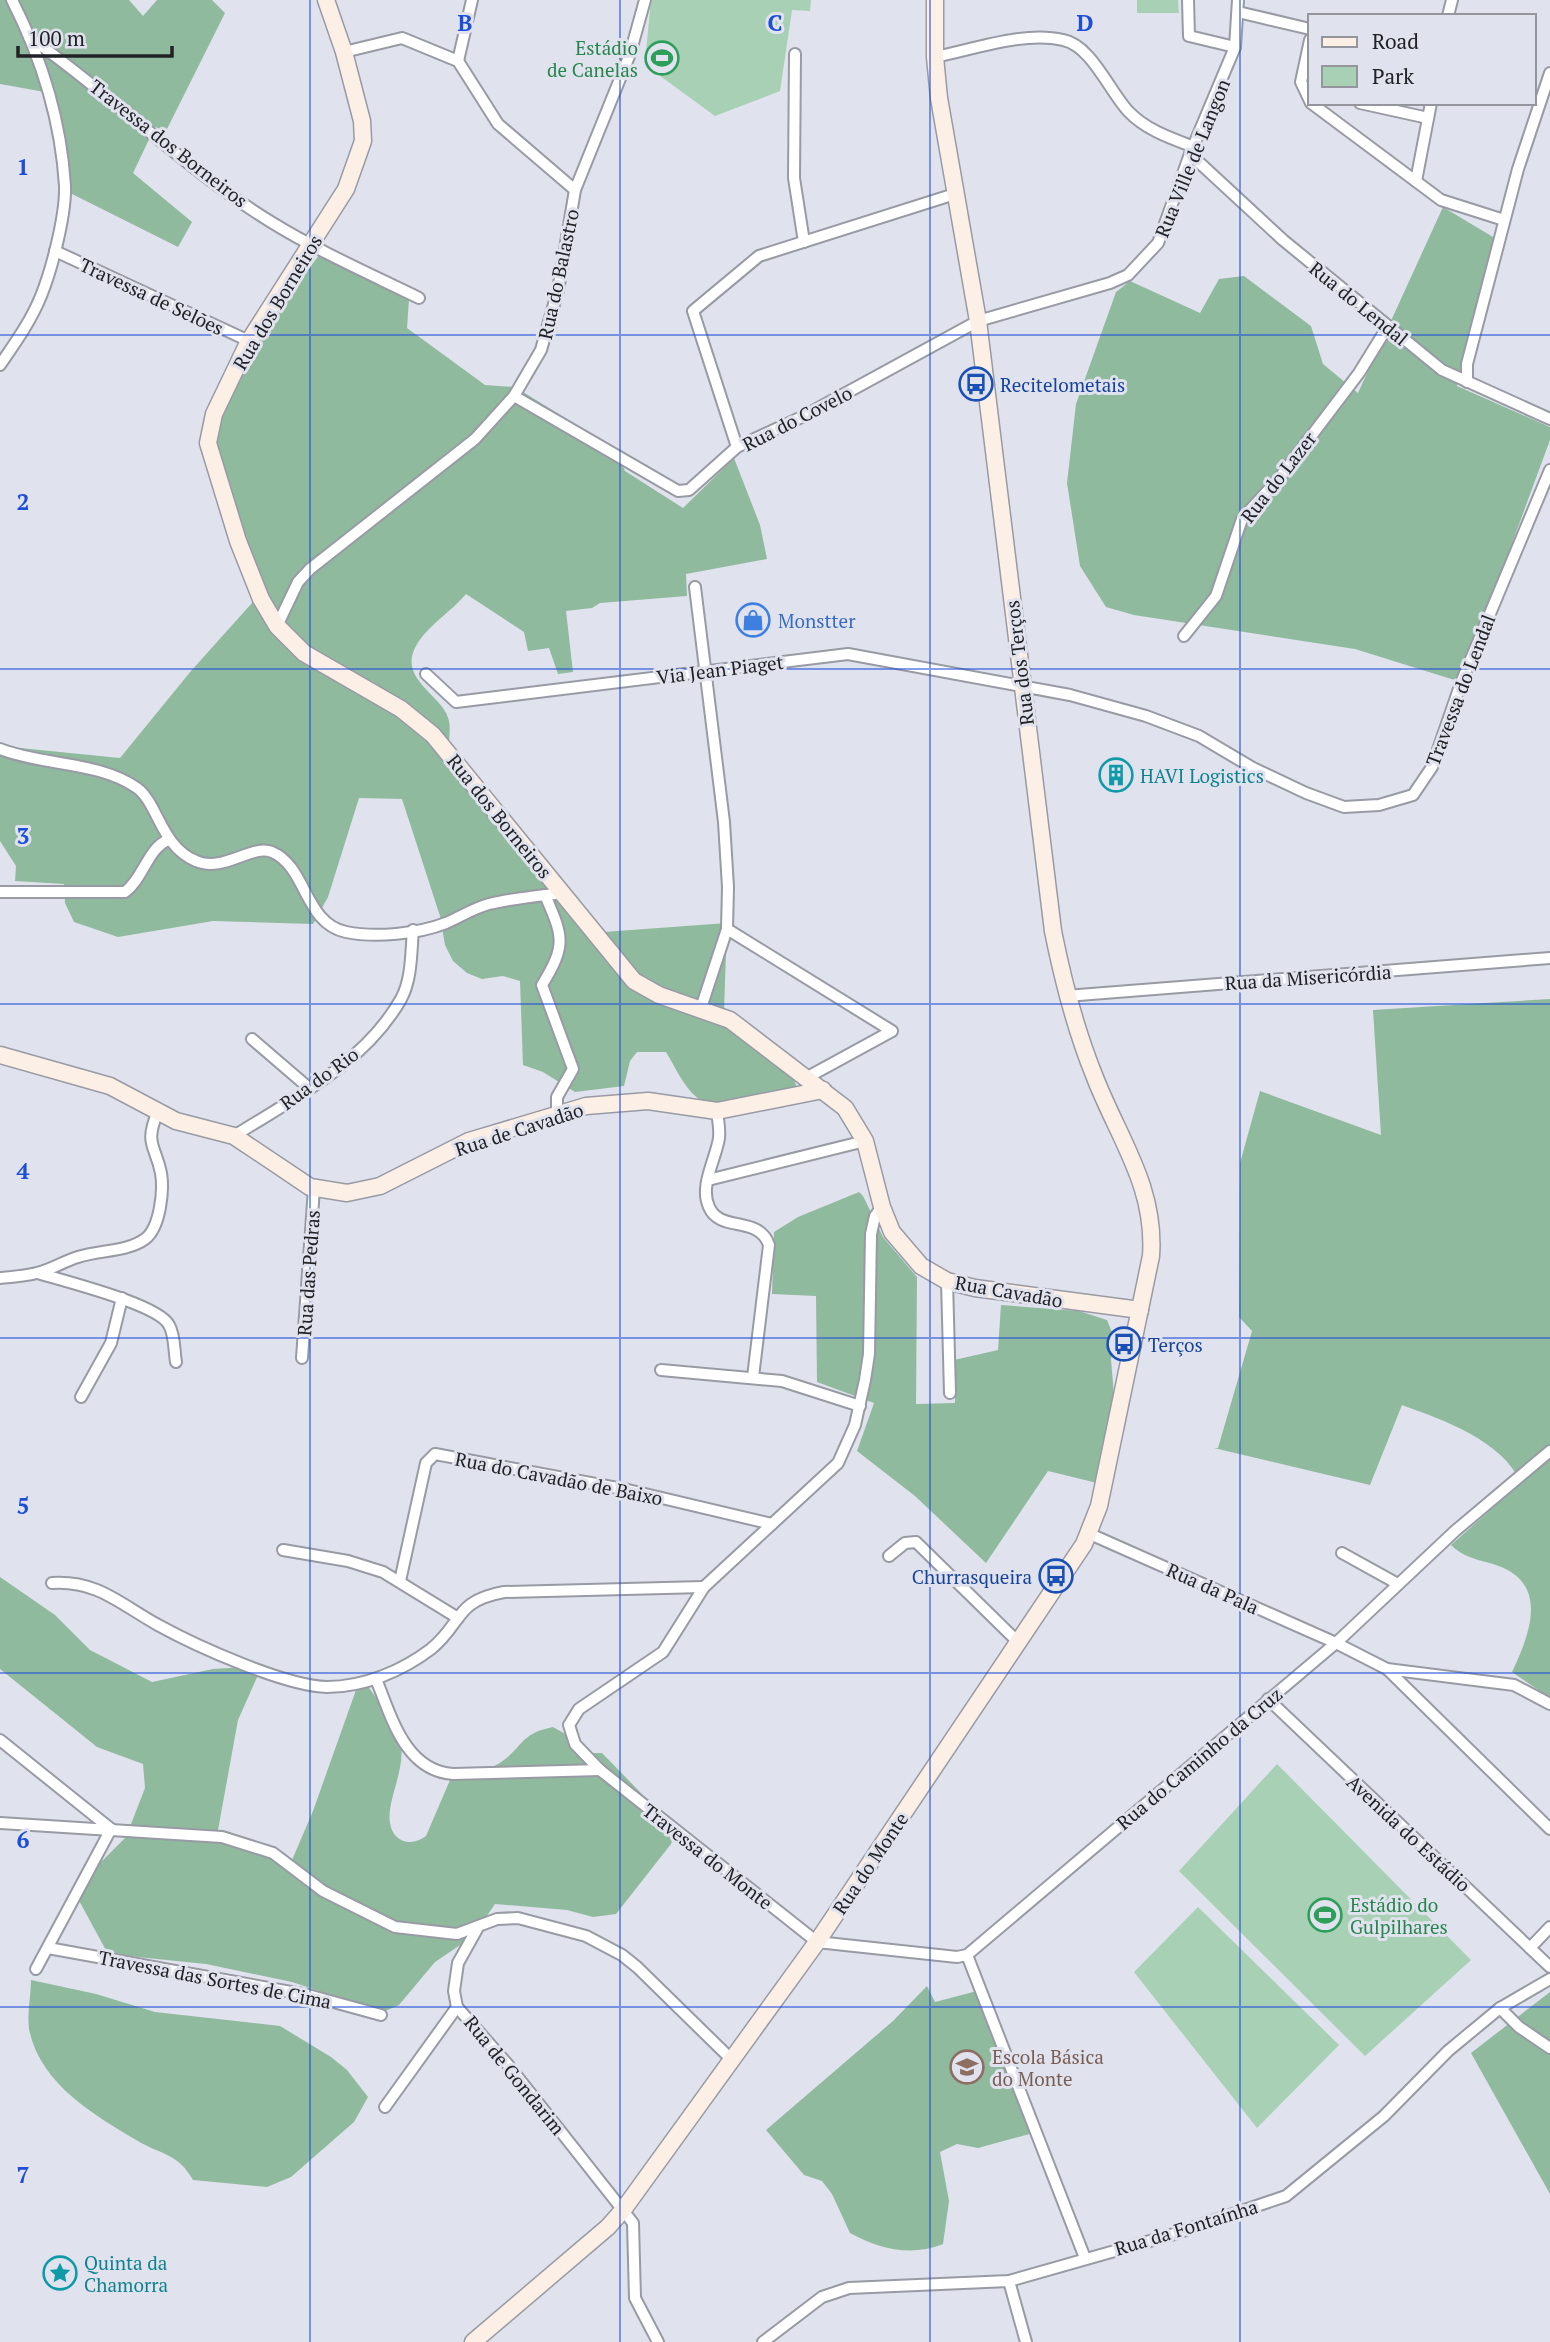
<svg xmlns="http://www.w3.org/2000/svg" width="1550" height="2342" viewBox="0 0 1550 2342" font-family="'PT Serif',serif">
  <style>
    .green { fill: #a7d0b4 }
    .forest { fill: #90ba9e }
    .lines { fill: none; stroke-linecap: round; stroke-linejoin: round }
    .street-casing { stroke: #989aa4; stroke-width: 14 }
    .secondary-casing { stroke: #989aa4; stroke-width: 19 }
    .street { stroke: #fff; stroke-width: 10 }
    .secondary { stroke: #fcf0e6; stroke-width: 16 }
    .grid { fill: none; stroke: #1d4ed8; stroke-width: 2; stroke-opacity: 0.55 }
    .labels { text-anchor: middle; dominant-baseline: central; stroke-width: 6; stroke-linejoin: round; paint-order: stroke }
    .leisure-label { font-size: 19px; fill: #27864d; stroke: #e0e2ed; text-anchor: end }
    .street-label { font-size: 19px; fill: #212226; stroke: #e0e2ed }
    .transit-label { font-size: 19px; fill: #164399; stroke: #e0e2ed; text-anchor: start }
    .shop-label { font-size: 19px; fill: #366cbe; stroke: #e0e2ed; text-anchor: start }
    .culture-label { font-size: 19px; fill: #0d838f; stroke: #e0e2ed; text-anchor: start }
    .education-label { font-size: 19px; fill: #785e54; stroke: #e0e2ed; text-anchor: start }
    .grid-label { font-size: 23px; text-anchor: middle; font-weight: bold; fill: #1d4ed8; stroke: #e0e2ed; stroke-width: 6; stroke-linejoin: round; paint-order: stroke }
  </style>
  <rect width="100%" height="100%" fill="#e0e2ed"/>
  <g class="green">
    <polygon points="651,0 811,0 810,11 792,10 780,91 715,116 652,70 645,62"/>
    <polygon points="1137,0 1178,0 1179,13 1137,13"/>
    <polygon points="1277,1764 1471,1960 1365,2056 1179,1871"/>
    <polygon points="1198,1907 1339,2045 1257,2128 1134,1972"/>
  </g>
  <g class="forest">
    <polygon points="0,0 129,0 143,16 157,0 212,0 225,13 166,131 155,127 133,173 192,222 178,247 72,194 62,172 56,94 0,84"/>
    <polygon points="1443,207 1498,240 1457,386 1550,427 1550,440 1461,682 1355,649 1134,615 1106,607 1080,566 1067,483 1076,404 1116,292 1130,281 1200,313 1219,279 1244,276 1311,326 1323,364 1358,393"/>
    <path d="M319,255l90,44 -2,29 78,57 30,2 71,44 31,23 8,17 58,37 51,-50 26,67 7,34 -81,15 1,22 -87,7 -8,5 -26,3 7,61 -15,2 -9,-26 -21,3 -4,-19 -58,-38c-15,18 -39,32 -50,52 -19,34 29,50 33,75 2,11 -1,27 -2,38l143,174 137,-10 -3,89 66,60 8,17 -4,14c-29,9 -79,15 -102,-10 -11,-12 -18,-28 -26,-41h-29l-7,9 -6,25 -49,6 -32,-20 -20,-7 -3,-84 -17,-5 -21,3 -15,-6 -14,-12 -8,-16 -5,-29 -38,-117 -43,-1 -31,99 -15,27 -100,-3 -95,16 -44,-15 -9,-19 -1,-19 -49,-3 1,-15 -16,-25v-95l120,12 71,-87 69,-77c-12,-40 -23,-79 -33,-119 -3,-10 -11,-20 -11,-30 -2,-67 66,-139 103,-190z"/>
    <path d="M1550,999v699l-38,-26c14,-30 35,-77 -1,-100 -21,-13 -42,-9 -60,-27l70,-62c-19,-43 -78,-63 -119,-78l-32,80 -156,-37h4l34,-117 -13,-14 1,-154 20,-72 121,44 -8,-125z"/>
    <polygon points="859,1192 863,1196 883,1237 917,1277 916,1404 955,1403 954,1360 998,1350 1001,1305 1079,1311 1107,1320 1115,1340 1111,1359 1114,1396 1097,1483 1048,1471 986,1563 915,1496 857,1451 874,1403 817,1382 816,1296 772,1294 774,1232 798,1217"/>
    <path d="M0,1577l55,38 35,35 62,32 61,-13 49,-3 -24,54 -20,110 74,30 21,-49 48,-135c12,19 30,40 38,61 10,28 -13,62 -9,86 3,20 22,24 36,13l24,-56c16,-4 34,-7 48,-16 26,-16 20,-30 55,-37l14,8 13,18h22l74,76 -5,15 -55,70 -23,3 -26,-7 -72,-6 -23,33 -37,25 -36,43 -16,7 -91,-30 -86,-18 -98,-10 -32,-59 22,-30 28,-28 19,-49 -2,-24 -46,-17 -97,-78z"/>
    <path d="M31,1980l65,14 59,18 125,14 51,31 16,13 21,27 -14,25 -63,55 -24,10 -74,-7c-15,-27 -32,-25 -55,-39 -44,-26 -98,-57 -109,-112 -2,-15 2,-34 2,-49z"/>
    <path d="M927,1986l8,16 42,-11 56,142 -55,15 -21,-4 -17,8 9,49 -6,43c-33,13 -63,5 -93,-11l-18,-39 -10,-13 -18,-6 -38,-45 127,-109z"/>
    <polygon points="1550,1992 1550,2194 1471,2053"/>
  </g>
  <g class="lines">
    <defs>
      <g id="street">
        <polyline points="1188,0 1189,36 1235,47"/>
        <polyline points="1238,12 1310,29"/>
        <polyline points="1448,16 1452,0"/>
        <path d="M29,37c83,58 156,132 242,185 47,29 99,52 148,76"/>
        <polyline points="1310,40 1301,82 1310,101"/>
        <polyline points="344,52 402,38 458,61 498,124 575,190"/>
        <polyline points="795,54 794,178 804,242"/>
        <path d="M935,57c40,-8 89,-26 128,-17 28,5 47,52 65,71 18,19 42,27 66,36"/>
        <polyline points="458,61 472,0"/>
        <polyline points="1311,103 1441,200 1504,220"/>
        <polyline points="1360,103 1428,118"/>
        <polyline points="1190,154 1283,240 1442,370 1550,419"/>
        <polyline points="1416,181 1431,103"/>
        <polyline points="55,251 249,341"/>
        <path d="M0,365c15,-22 31,-44 41,-69 11,-27 25,-82 24,-110 -4,-65 -24,-129 -53,-186"/>
        <polyline points="1467,382 1467,364 1518,169 1550,73"/>
        <polyline points="514,396 678,491 689,490 737,447 804,416 978,321 1110,283 1128,275 1158,243 1190,154 1235,47 1238,0"/>
        <polyline points="737,447 693,311 759,256 958,193"/>
        <polyline points="695,587 724,822 728,887 727,929 701,1008"/>
        <polyline points="277,626 298,582 310,569 475,439 514,396 541,350 558,290 575,190 630,54 645,0"/>
        <polyline points="1184,636 1216,596 1242,519 1281,476 1359,373 1388,326"/>
        <polyline points="426,674 456,702 848,654 1070,695 1146,716 1199,736 1253,768 1306,793 1344,807 1379,805 1413,795 1432,767 1461,683 1550,470"/>
        <path d="M0,749c43,17 98,12 137,39 21,15 24,59 59,73 28,12 55,-17 76,-9 35,15 32,71 74,80 29,6 72,2 100,-9 14,-6 28,-15 43,-19 24,-6 49,-8 74,-11"/>
        <path d="M0,892h125c18,-13 23,-44 43,-52"/>
        <path d="M545,895c18,42 22,49 -3,90l31,84 -16,28v18"/>
        <polyline points="727,929 892,1031 806,1078"/>
        <polyline points="1066,996 1550,958"/>
        <polyline points="252,1039 309,1088"/>
        <path d="M717,1111c1,9 3,18 2,27 -3,21 -20,48 -10,69 11,26 50,8 60,38l-16,132"/>
        <path d="M234,1136c60,-38 131,-73 167,-137 11,-20 10,-47 12,-69"/>
        <polyline points="708,1180 865,1141"/>
        <polyline points="882,1207 875,1216 871,1234 869,1354 865,1380 855,1425 838,1463 704,1587 663,1652 579,1709 569,1725 575,1744 600,1770 817,1942 957,1957 967,1955 1336,1643 1455,1531 1550,1451"/>
        <path d="M38,1273c25,8 120,31 131,52 6,10 5,26 7,37"/>
        <path d="M0,1278c12,-1 25,-2 37,-5 14,-3 27,-12 41,-16 21,-7 49,-5 67,-18 15,-11 19,-48 16,-66 -6,-29 -17,-28 -3,-62"/>
        <polyline points="947,1281 950,1393"/>
        <polyline points="302,1358 314,1188"/>
        <polyline points="661,1370 782,1381 860,1406"/>
        <polyline points="81,1397 111,1343 122,1298"/>
        <polyline points="1090,1534 1336,1643 1387,1669 1514,1685 1550,1704"/>
        <polyline points="283,1550 348,1561 383,1572 458,1618"/>
        <polyline points="1342,1553 1398,1584"/>
        <polyline points="889,1556 905,1543 916,1542 1018,1642"/>
        <polyline points="400,1581 426,1463 435,1454 628,1490 772,1524"/>
        <path d="M52,1583c45,-3 68,21 106,42 38,21 127,61 169,62 37,0 75,-16 104,-38 32,-26 23,-48 73,-57l200,-5"/>
        <polyline points="1387,1669 1550,1829"/>
        <path d="M376,1679c15,37 29,92 77,95l147,-4"/>
        <polyline points="1268,1699 1550,1967"/>
        <polyline points="0,1740 111,1829"/>
        <polyline points="0,1823 222,1837 273,1853 323,1891 395,1927 457,1934 497,1919 518,1918 586,1936 622,1955 637,1967 731,2059"/>
        <polyline points="477,1929 458,1963 454,1991 457,2007 509,2066 633,2223 635,2298 658,2342"/>
        <polyline points="48,1948 308,1995 381,2015"/>
        <polyline points="1530,1948 1550,1927"/>
        <polyline points="967,1955 1085,2258"/>
        <polyline points="36,1969 111,1829"/>
        <polyline points="1500,2008 1519,2027 1550,2048"/>
        <polyline points="385,2107 457,2007"/>
        <polyline points="1009,2281 1026,2342"/>
        <polyline points="763,2342 822,2297 849,2288 1009,2281 1171,2235 1286,2196 1384,2116 1448,2051 1500,2008 1550,1979"/>
      </g>
      <g id="secondary">
        <polyline points="326,0 344,52 362,121 363,141 346,189 249,341 214,414 208,443 238,541 261,599 277,626 304,653 401,709 433,735 634,981 659,995 730,1020 845,1108 865,1141 882,1207 892,1232 921,1266 947,1281 975,1288 1140,1310"/>
        <polyline points="0,1055 110,1086 176,1121 234,1136 310,1187 347,1193 380,1186 469,1141 586,1106 648,1101 717,1111 823,1090"/>
        <path d="M473,2342l135,-115 15,-17 194,-268 267,-398 15,-38 52,-250c5,-70 -33,-118 -57,-181 -19,-47 -31,-94 -41,-144l-75,-610 -39,-223 -4,-41v-57"/>
      </g>
    </defs>
    <use href="#street" class="street-casing"/>
    <use href="#secondary" class="secondary-casing"/>
    <use href="#street" class="street"/>
    <use href="#secondary" class="secondary"/>
  </g>
  <path class="grid" d="M310,0v2342M620,0v2342M930,0v2342M1240,0v2342M0,335h1550M0,669h1550M0,1004h1550M0,1338h1550M0,1673h1550M0,2007h1550"/>
  <defs>
    <symbol id="stadium-ring" viewBox="-11 -11 22 22"><circle r="9.5" fill="#e0e2ed" stroke="#2e9e5b" stroke-width="1.5"/><path d="M0-5a6.5 5 0 1 0 0 10a6.5 5 0 1 0 0-10ZM-3.5-1.8h7v3.6h-7Z" fill="#2e9e5b"/></symbol>
    <symbol id="bus-ring" viewBox="-11 -11 22 22"><circle r="9.5" fill="#e0e2ed" stroke="#1a4fb4" stroke-width="1.5"/><path d="M-5-6H5V4H4V6H2V4H-2V6H-4V4H-5ZM-3.5-4V0h7V-4ZM-3.5 1.2v1.5H-2V1.2ZM2 1.2v1.5H3.5V1.2Z" fill="#1a4fb4"/></symbol>
    <symbol id="shop-ring" viewBox="-11 -11 22 22"><circle r="9.5" fill="#e0e2ed" stroke="#3f7fe0" stroke-width="1.5"/><path d="M-5-2.5h2.3a2.7 3.5 0 0 1 5.4 0H5L5.5 6h-11ZM-1.5-2.5h3a1.5 2.3 0 0 0-3 0Z" fill="#3f7fe0"/></symbol>
    <symbol id="building-ring" viewBox="-11 -11 22 22"><circle r="9.5" fill="#e0e2ed" stroke="#0f9aa8" stroke-width="1.5"/><path d="M-4-6H4V6H1V3H-1V6H-4ZM-2.5-4.3h1.7v1.8h-1.7ZM.8-4.3h1.7v1.8H.8ZM-2.5-1h1.7V.8h-1.7ZM.8-1h1.7V.8H.8Z" fill="#0f9aa8"/></symbol>
    <symbol id="school-ring" viewBox="-11 -11 22 22"><circle r="9.5" fill="#e0e2ed" stroke="#8d6e63" stroke-width="1.5"/><path d="M0-5L7-2L0 1L-7-2ZM-4 1L0 2.5L4 1V4Q0 6-4 4Z" fill="#8d6e63"/></symbol>
    <symbol id="sight-ring" viewBox="-11 -11 22 22"><circle r="9.5" fill="#e0e2ed" stroke="#0f9aa8" stroke-width="1.5"/><path d="M0-6L1.8-2.2L6-1.7L2.9 1.2L3.7 5.4L0 3.3L-3.7 5.4L-2.9 1.2L-6-1.7L-1.8-2.2Z" fill="#0f9aa8"/></symbol>
  </defs>
  <g fill-rule="evenodd">
    <use href="#stadium-ring" x="643" y="39" width="38" height="38"/>
    <use href="#bus-ring" x="957" y="365" width="38" height="38"/>
    <use href="#shop-ring" x="734" y="601" width="38" height="38"/>
    <use href="#building-ring" x="1097" y="756" width="38" height="38"/>
    <use href="#bus-ring" x="1105" y="1325" width="38" height="38"/>
    <use href="#bus-ring" x="1037" y="1557" width="38" height="38"/>
    <use href="#stadium-ring" x="1306" y="1896" width="38" height="38"/>
    <use href="#school-ring" x="948" y="2048" width="38" height="38"/>
    <use href="#sight-ring" x="41" y="2254" width="38" height="38"/>
  </g>
  <g class="labels">
    <g class="leisure-label">
      <text x="638" y="47">Estádio<tspan x="638" dy="22">de Canelas</tspan></text>
      <text x="1350" y="1904" text-anchor="start">Estádio do<tspan x="1350" dy="22">Gulpilhares</tspan></text>
    </g>
    <g class="street-label">
      <text transform="translate(169 143) rotate(38)">Travessa dos Borneiros</text>
      <text transform="translate(1192 158) rotate(-68)">Rua Ville de Langon</text>
      <text transform="translate(558 274) rotate(-78)">Rua do Balastro</text>
      <text transform="translate(152 296) rotate(25)">Travessa de Selões</text>
      <text transform="translate(277 302) rotate(-59)">Rua dos Borneiros</text>
      <text transform="translate(1359 303) rotate(39)">Rua do Lendal</text>
      <text transform="translate(797 418) rotate(-27)">Rua do Covelo</text>
      <text transform="translate(1278 477) rotate(-52)">Rua do Lazer</text>
      <text transform="translate(1019 663) rotate(-97)">Rua dos Terços</text>
      <text transform="translate(720 669) rotate(-7)">Via Jean Piaget</text>
      <text transform="translate(1460 690) rotate(-69)">Travessa do Lendal</text>
      <text transform="translate(500 816) rotate(51)">Rua dos Borneiros</text>
      <text transform="translate(1308 977) rotate(-4)">Rua da Misericórdia</text>
      <text transform="translate(319 1078) rotate(-36)">Rua do Rio</text>
      <text transform="translate(519 1129) rotate(-18)">Rua de Cavadão</text>
      <text transform="translate(308 1273) rotate(-86)">Rua das Pedras</text>
      <text transform="translate(1009 1291) rotate(10)">Rua Cavadão</text>
      <text transform="translate(559 1478) rotate(11)">Rua do Cavadão de Baixo</text>
      <text transform="translate(1213 1588) rotate(24)">Rua da Pala</text>
      <text transform="translate(1199 1758) rotate(-40)">Rua do Caminho da Cruz</text>
      <text transform="translate(1409 1833) rotate(43)">Avenida do Estádio</text>
      <text transform="translate(708 1856) rotate(38)">Travessa do Monte</text>
      <text transform="translate(870 1863) rotate(-56)">Rua do Monte</text>
      <text transform="translate(215 1979) rotate(11)">Travessa das Sortes de Cima</text>
      <text transform="translate(515 2075) rotate(51)">Rua de Gondarim</text>
      <text transform="translate(1186 2227) rotate(-17)">Rua da Fontaínha</text>
    </g>
    <g class="transit-label">
      <text x="1000" y="384">Recitelometais</text>
      <text x="1148" y="1344">Terços</text>
      <text x="1032" y="1576" text-anchor="end">Churrasqueira</text>
    </g>
    <g class="shop-label">
      <text x="778" y="620">Monstter</text>
    </g>
    <g class="culture-label">
      <text x="1140" y="775">HAVI Logistics</text>
      <text x="84" y="2262">Quinta da<tspan x="84" dy="22">Chamorra</tspan></text>
    </g>
    <g class="education-label">
      <text x="992" y="2056">Escola Básica<tspan x="992" dy="22">do Monte</tspan></text>
    </g>
  </g>
  <g class="grid-label">
    <text x="465" y="31">B</text>
    <text x="775" y="31">C</text>
    <text x="1085" y="31">D</text>
    <text x="23" y="175">1</text>
    <text x="23" y="510">2</text>
    <text x="23" y="844">3</text>
    <text x="23" y="1179">4</text>
    <text x="23" y="1514">5</text>
    <text x="23" y="1848">6</text>
    <text x="23" y="2183">7</text>
  </g>
  <rect x="1308" y="14" width="228" height="91" fill="#e0e2ed" stroke="#94959d" stroke-width="2"/>
  <rect x="1322" y="37" width="35" height="10" fill="#fcf0e6" stroke="#94959d" stroke-width="2"/>
  <text x="1372" y="49" font-size="21" fill="#212226">Road</text>
  <rect x="1322" y="66" width="35" height="21" fill="#a7d0b4" stroke="#94959d" stroke-width="2"/>
  <text x="1372" y="84" font-size="21" fill="#212226">Park</text>
  <path d="M18 46v10h154v-10" fill="none" stroke="#212226" stroke-width="3.5"/>
  <text x="28" y="46" font-size="21" fill="#212226" stroke="#e0e2ed" stroke-width="5" paint-order="stroke">100 m</text>
</svg>
